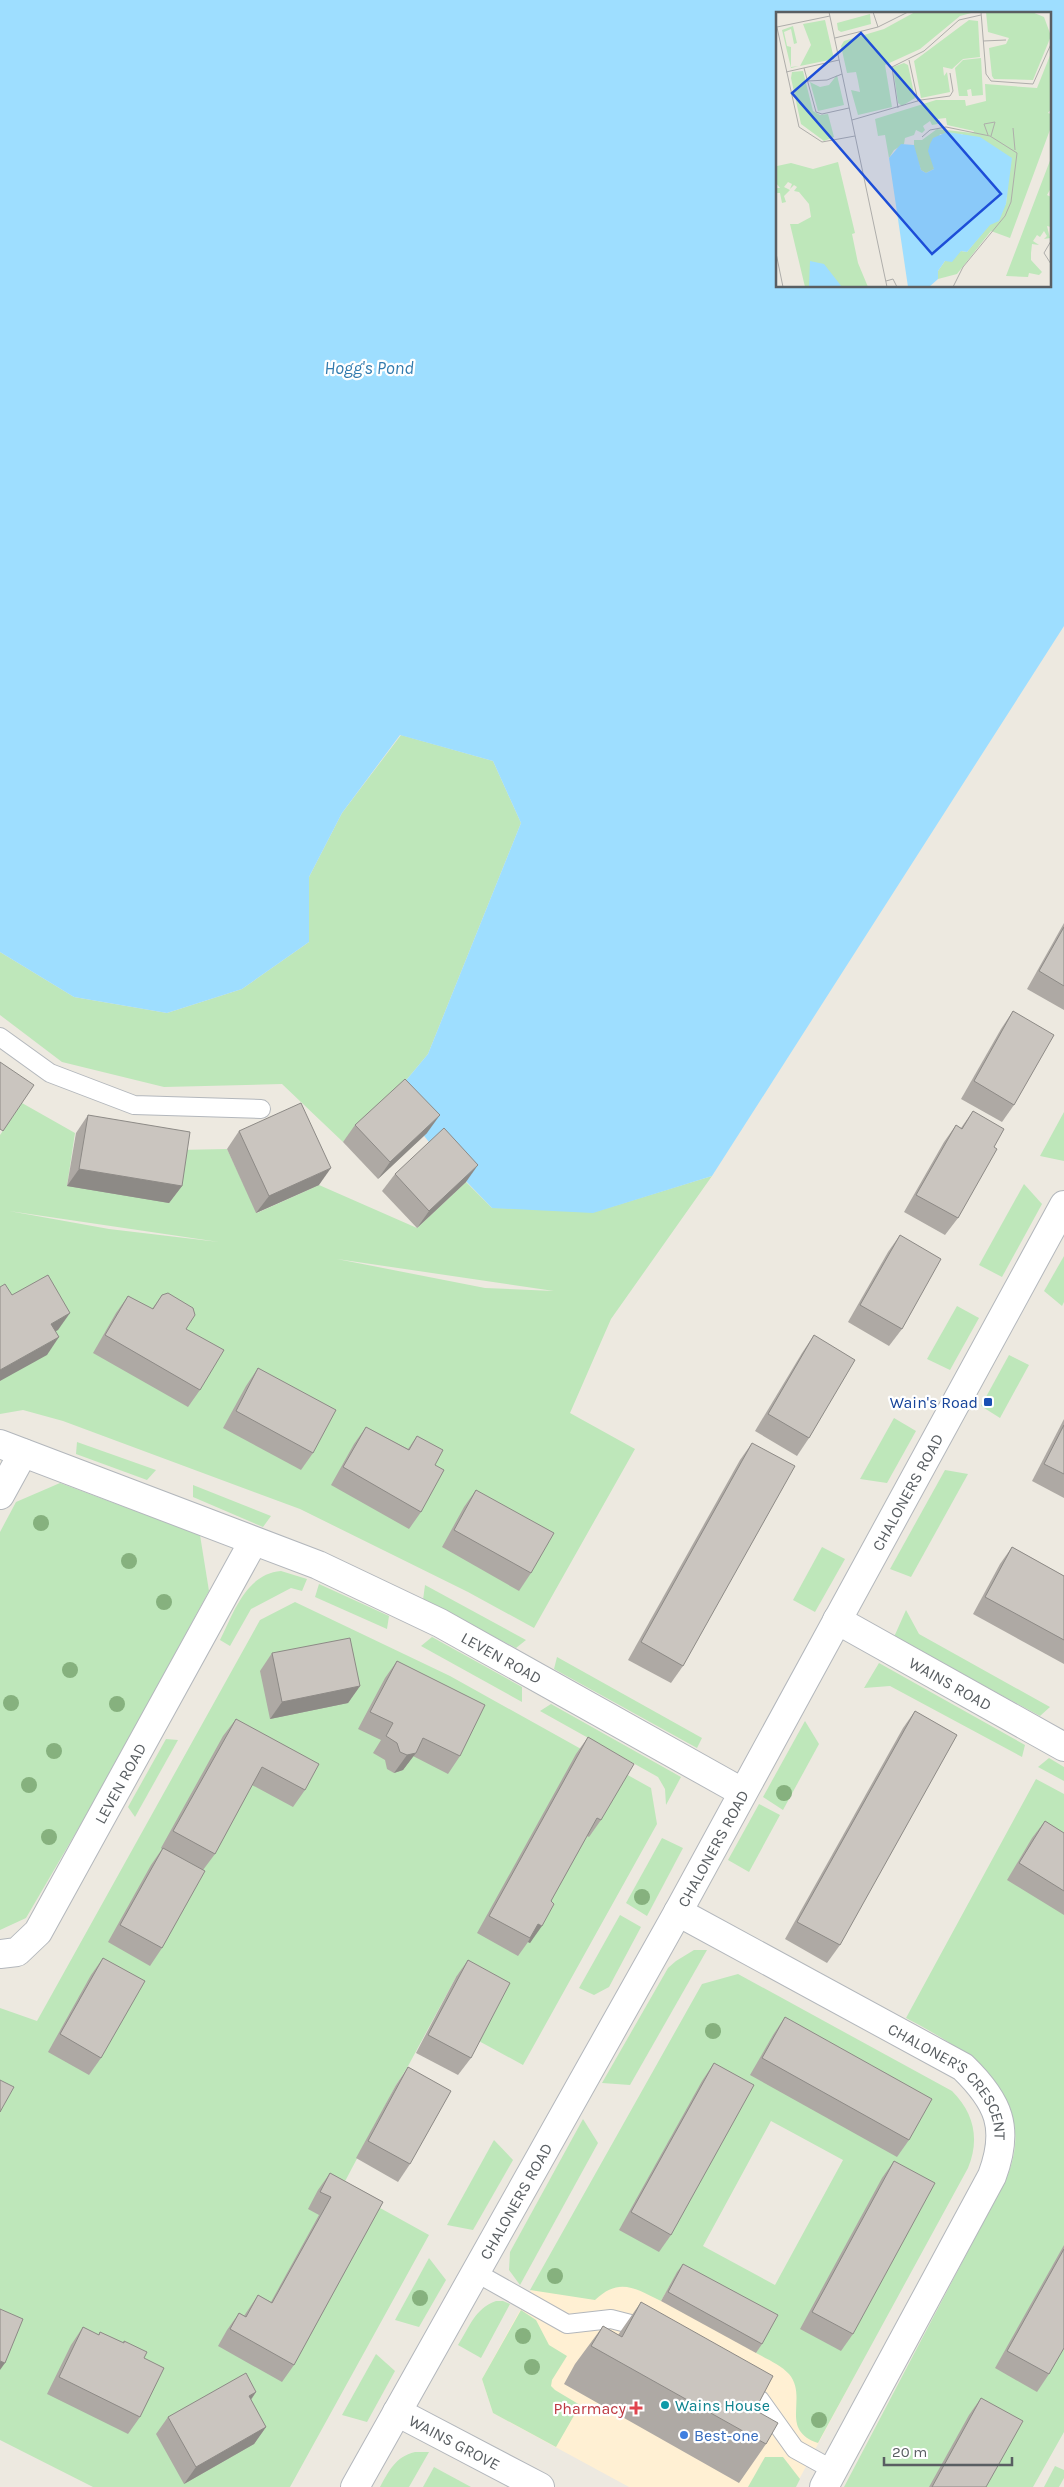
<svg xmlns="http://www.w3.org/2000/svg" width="1064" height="2487" viewBox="0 0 1064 2487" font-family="Karla,sans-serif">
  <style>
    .commercial { fill: #fff0d3 }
    .green { fill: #bee7ba; fill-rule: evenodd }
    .water { fill: #9edeff; fill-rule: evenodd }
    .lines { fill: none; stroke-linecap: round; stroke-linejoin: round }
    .service-casing { stroke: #b3b7bc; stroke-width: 20 }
    .minor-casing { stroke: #b3b7bc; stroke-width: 30 }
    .service { stroke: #fff; stroke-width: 18 }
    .minor { stroke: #fff; stroke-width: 28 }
    .tree { fill: #86b17e }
    .wall { fill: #aea9a4 }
    .shaded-wall { fill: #8d8a86 }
    .building { fill: #cac5bf; stroke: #8d8a86 }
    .transit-dot { fill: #1a4fb4; stroke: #fff; stroke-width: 2 }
    .culture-dot { fill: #0f9aa8; stroke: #fff; stroke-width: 2 }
    .health-dot { fill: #e0444e; stroke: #fff; stroke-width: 2 }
    .shop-dot { fill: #3f7fe0; stroke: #fff; stroke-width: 2 }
    .labels { text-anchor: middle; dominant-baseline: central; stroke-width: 4.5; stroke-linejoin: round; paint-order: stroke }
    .transit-label { font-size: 16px; fill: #164399; stroke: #fff; text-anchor: end }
    .street-label { font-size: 16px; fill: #595e62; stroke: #fff }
    .culture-label { font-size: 16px; fill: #0d838f; stroke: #fff; text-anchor: start }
    .health-label { font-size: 16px; fill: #be3a42; stroke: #fff; text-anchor: end }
    .shop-label { font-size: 16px; fill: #366cbe; stroke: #fff; text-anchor: start }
    .water-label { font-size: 18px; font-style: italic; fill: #327bae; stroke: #fff }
    .inset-road { fill: none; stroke: #aeadaa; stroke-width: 1 }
    .view { fill: #1d4ed8; fill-opacity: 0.15; stroke: #1d4ed8; stroke-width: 2.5 }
    .inset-edge { fill: none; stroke: #595e62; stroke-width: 2.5 }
  </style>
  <rect width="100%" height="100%" fill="#ede9e0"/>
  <polygon class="commercial" points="572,2216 857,2371 795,2487 629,2487 493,2413 482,2379"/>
  <g class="green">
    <polygon points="401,735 493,761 521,823 428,1054 393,1096 343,1142 282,1084 164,1087 62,1062 0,1015 0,952 74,997 167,1013 242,989 309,942 309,877 342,813"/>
    <path d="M22,1103l53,30 -8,53 111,-36 49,-1 30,64 62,-28 98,43 49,-46 26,26 109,2 111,-34 -101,143 -41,94 65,36 -101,179 -66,-36 -168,-83 -237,-88 -40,-11 -23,4v-279zM9,1211l210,31 -110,-13zM337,1259l217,32 -69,-3z"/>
    <polygon points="1064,1112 1064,1161 1040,1156"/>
    <polygon points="1024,1184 1042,1204 1002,1277 979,1265"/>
    <polygon points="1064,1256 1064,1302 1062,1306 1044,1291"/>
    <polygon points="957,1306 979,1318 950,1370 927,1359"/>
    <polygon points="1009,1355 1029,1365 1000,1418 981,1406"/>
    <polygon points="894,1418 916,1431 887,1483 860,1479"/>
    <polygon points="77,1442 156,1470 147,1480 76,1454"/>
    <polygon points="945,1470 968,1474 911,1577 890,1569"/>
    <polygon points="60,1483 200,1535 209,1591 106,1781 26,1918 0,1930 0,1532 16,1502"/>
    <polygon points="193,1485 271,1516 263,1527 193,1497"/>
    <polygon points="822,1547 845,1559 815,1612 793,1600"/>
    <path d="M281,1571l26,8 -5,12 -11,-3 -40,21 -21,37 -10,-6c14,-28 26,-66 61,-69z"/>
    <polygon points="319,1584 389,1616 387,1629 315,1597"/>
    <polygon points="425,1585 526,1640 516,1648 423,1600"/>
    <polygon points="295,1602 450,1676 651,1788 657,1824 523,2065 477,2040 456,1977 407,2068 396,2085 342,2187 429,2235 290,2487 93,2487 0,2440 0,2008 37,2021 260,1620"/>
    <polygon points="906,1610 919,1634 1050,1707 1040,1716 894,1637"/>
    <polygon points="432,1637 522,1687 522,1702 421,1646"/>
    <polygon points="557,1657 702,1738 697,1748 554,1669"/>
    <polygon points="879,1663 1025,1745 1022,1757 890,1686 864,1688"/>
    <polygon points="551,1704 681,1777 666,1805 665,1789 658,1777 540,1711"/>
    <polygon points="805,1721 819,1744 783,1810 763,1797"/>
    <polygon points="166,1739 178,1740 135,1817 128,1807"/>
    <polygon points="1049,1758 1064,1767 1064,1781 1038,1767"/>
    <path d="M1036,1779l28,15v638l-31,55h-189l163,-310c33,-82 -38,-126 -101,-159z"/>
    <polygon points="759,1804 780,1815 749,1872 728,1860"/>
    <polygon points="662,1838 683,1848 647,1916 626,1903"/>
    <polygon points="620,1915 641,1927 609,1987 594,1995 579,1988"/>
    <polygon points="694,1950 707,1950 630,2085 602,2083 668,1968 676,1961"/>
    <path d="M738,1974l214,117c22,22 28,48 16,77l-150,275c-40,-14 -9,-45 -29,-69 -8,-9 -22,-15 -33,-21l16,-29 -95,-51 -16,28c-26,-13 -42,-24 -66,-1l-65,-10 172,-306zM771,2121l72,39 -68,125 -72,-39z"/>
    <polygon points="583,2119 598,2143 520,2285 509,2270 510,2252"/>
    <polygon points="494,2140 513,2160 473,2230 447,2225"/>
    <polygon points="429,2258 446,2280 419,2327 395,2320"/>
    <path d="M496,2301h7l7,3 -29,54 -23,-13c11,-17 17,-37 38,-44z"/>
    <polygon points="521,2310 536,2320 549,2345 567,2356 552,2380 551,2386 555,2390 580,2405 556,2447 493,2413 482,2379"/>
    <polygon points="376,2354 395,2371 367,2422 342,2415"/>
    <path d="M415,2452h14l-20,35h-29c9,-16 15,-30 35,-35z"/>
    <polygon points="765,2457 783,2457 800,2479 796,2487 748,2487"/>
    <polygon points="1055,2466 1064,2470 1064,2478 1059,2487 1044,2487"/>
    <polygon points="434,2467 471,2487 423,2487"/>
  </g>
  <path class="water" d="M0,0h1064v626l-352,550 -119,37 -101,-5 -60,-62 -39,-50 35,-42 93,-231 -28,-62 -93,-26 -58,78 -33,64v65l-67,47 -75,24 -93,-16 -74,-45zM778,14h272v272h-272z"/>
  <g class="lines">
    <defs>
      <g id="service">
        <polyline points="0,1037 50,1073 134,1105 261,1109"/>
        <polyline points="475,2272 567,2324 611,2319 650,2329"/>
        <polyline points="742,2386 760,2400 795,2449 833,2470"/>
      </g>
      <g id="minor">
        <path id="s1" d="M0,1444l318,121 122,58 302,169"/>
        <polyline points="0,1495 23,1453"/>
        <path id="s2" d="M837,1620l227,127"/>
        <path id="s3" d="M678,1912l285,155c36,35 47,61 29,109l-168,311"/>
        <path id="s4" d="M0,1954l17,-2 21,-20 215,-390"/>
        <path id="s5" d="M397,2412l143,75"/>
        <path id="s6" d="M355,2487l323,-575 386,-707"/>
      </g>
    </defs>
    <use href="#service" class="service-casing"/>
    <use href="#minor" class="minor-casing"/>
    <use href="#service" class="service"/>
    <use href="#minor" class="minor"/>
  </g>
  <g class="tree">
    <circle cx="41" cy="1523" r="8"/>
    <circle cx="129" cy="1561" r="8"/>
    <circle cx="164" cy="1602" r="8"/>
    <circle cx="70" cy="1670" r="8"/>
    <circle cx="11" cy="1703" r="8"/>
    <circle cx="117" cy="1704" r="8"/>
    <circle cx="54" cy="1751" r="8"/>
    <circle cx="29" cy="1785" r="8"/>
    <circle cx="784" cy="1793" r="8"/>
    <circle cx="49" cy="1837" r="8"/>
    <circle cx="642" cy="1897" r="8"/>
    <circle cx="713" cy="2031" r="8"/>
    <circle cx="555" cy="2276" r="8"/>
    <circle cx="420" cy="2298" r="8"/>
    <circle cx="523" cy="2336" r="8"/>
    <circle cx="532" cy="2367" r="8"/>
    <circle cx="819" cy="2420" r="8"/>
  </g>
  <g class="wall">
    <polygon points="1064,923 1064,1010 1027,989"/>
    <polygon points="1013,1011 1014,1105 1002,1122 961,1099 1001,1029"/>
    <polygon points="973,1111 994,1147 958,1218 945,1235 904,1212 944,1142 956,1125 961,1128"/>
    <polygon points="88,1115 182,1186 169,1203 67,1186 76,1133"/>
    <polygon points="355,1125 427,1133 378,1179 343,1142"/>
    <polygon points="239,1131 319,1185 256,1213 227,1149"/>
    <polygon points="395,1174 466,1182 417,1228 382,1191"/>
    <polygon points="900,1235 902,1329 889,1346 848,1322 888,1252"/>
    <polygon points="162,1295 186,1329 200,1390 188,1407 93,1353 116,1313 128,1296 152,1309"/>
    <polygon points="814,1335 809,1438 797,1456 755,1431 802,1353"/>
    <polygon points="258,1368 313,1453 301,1470 223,1428 246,1386"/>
    <polygon points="1064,1419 1064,1498 1032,1481"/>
    <polygon points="366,1427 408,1449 417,1436 435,1465 421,1512 409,1529 331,1485 354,1444"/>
    <polygon points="752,1443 683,1666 671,1683 628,1660 740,1460"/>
    <polygon points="476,1490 531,1573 519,1591 442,1547 464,1507"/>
    <polygon points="1012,1547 1064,1576 1064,1664 973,1614 1000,1564"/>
    <polygon points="272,1653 360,1686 348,1703 270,1719 260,1671"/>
    <polygon points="397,1661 460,1756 448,1774 413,1756 403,1770 394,1773 387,1769 385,1760 373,1753 381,1740 358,1729 385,1678"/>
    <polygon points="915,1711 840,1945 827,1963 785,1939 903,1728"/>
    <polygon points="236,1719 305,1790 293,1807 252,1785 215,1854 203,1870 162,1948 150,1966 108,1942 151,1865 162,1849 161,1848 223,1736"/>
    <polygon points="588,1737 601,1820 589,1837 587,1836 551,1901 530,1943 528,1942 518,1956 477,1933 576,1754"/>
    <polygon points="1045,1821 1064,1833 1064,1915 1007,1880 1032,1838"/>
    <polygon points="103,1958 101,2058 89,2075 48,2052 91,1975"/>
    <polygon points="468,1960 471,2058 458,2075 416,2053 456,1977"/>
    <polygon points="785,2017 909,2140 897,2157 750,2075 773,2035"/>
    <polygon points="714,2063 671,2235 659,2252 619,2230 702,2081"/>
    <polygon points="408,2067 410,2164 398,2182 356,2158 396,2085"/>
    <polygon points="894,2161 853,2334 841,2351 800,2329 882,2178"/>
    <polygon points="330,2173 383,2202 294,2365 282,2382 218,2346 227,2330 239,2313 244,2316 258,2295 271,2302 319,2215 308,2209 318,2190"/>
    <polygon points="1064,2245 1064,2348 1049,2374 1037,2392 995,2368"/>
    <polygon points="683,2264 762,2344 756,2353 661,2301 677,2272"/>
    <polygon points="641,2302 755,2410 766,2444 739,2483 564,2384 575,2364 603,2326 618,2335"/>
    <polygon points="83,2327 98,2335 100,2332 123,2343 124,2341 144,2358 140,2417 128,2434 47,2394 71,2345"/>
    <polygon points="256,2392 251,2400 266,2427 254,2444 184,2484 156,2434 168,2417"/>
    <polygon points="981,2398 986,2487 929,2487 969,2415"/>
  </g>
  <g class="shaded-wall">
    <polygon points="440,1115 427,1133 378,1179 390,1162"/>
    <polygon points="478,1165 466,1182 417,1228 429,1211"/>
    <polygon points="331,1168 319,1185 256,1213 269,1196"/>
    <polygon points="79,1169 182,1186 169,1203 67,1186"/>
    <polygon points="70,1313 58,1330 39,1341 51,1324"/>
    <polygon points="59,1337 47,1355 0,1381 0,1370"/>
    <polygon points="360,1686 348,1703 270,1719 282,1702"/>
    <polygon points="416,1753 403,1770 394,1773 407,1755"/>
    <polygon points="538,1924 542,1926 530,1943 528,1942"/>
    <polygon points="0,2361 5,2363 0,2370"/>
    <polygon points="256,2392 244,2409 249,2396"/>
    <polygon points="266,2427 254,2444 184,2484 196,2467"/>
  </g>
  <g class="building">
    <polygon points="1064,927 1064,986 1039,971"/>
    <polygon points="1013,1011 1054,1035 1014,1105 974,1081"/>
    <polygon points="0,1062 34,1085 3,1131 0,1129"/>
    <polygon points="405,1079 440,1115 390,1162 355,1125"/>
    <polygon points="301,1103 331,1168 269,1196 239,1131"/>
    <polygon points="973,1111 1004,1129 994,1147 997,1149 958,1218 916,1195 956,1125 962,1129"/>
    <polygon points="88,1115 190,1132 182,1186 79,1169"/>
    <polygon points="444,1128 478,1165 429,1211 395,1174"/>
    <polygon points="900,1235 941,1259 902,1329 860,1305"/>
    <polygon points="48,1275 70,1313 51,1324 59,1337 0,1370 0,1287 5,1284 12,1295"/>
    <polygon points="168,1293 193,1308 195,1315 186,1329 224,1350 200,1390 105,1335 128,1296 153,1309 162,1295"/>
    <polygon points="814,1335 855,1360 809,1438 768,1414"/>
    <polygon points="258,1368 336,1410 313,1453 236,1411"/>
    <polygon points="1064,1425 1064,1474 1044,1464"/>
    <polygon points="366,1427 409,1450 417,1436 443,1450 435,1465 444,1470 421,1512 343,1467"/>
    <polygon points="752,1443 795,1466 683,1666 641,1642"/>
    <polygon points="476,1490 554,1533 531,1573 454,1530"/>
    <polygon points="1012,1547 1064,1576 1064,1640 985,1597"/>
    <polygon points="350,1638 360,1686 282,1702 272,1653"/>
    <polygon points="397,1661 485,1705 460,1756 423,1738 416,1753 407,1755 400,1752 397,1743 386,1736 393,1723 370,1712"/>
    <polygon points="915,1711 957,1735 840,1945 797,1922"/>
    <polygon points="236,1719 319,1764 305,1790 262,1767 215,1854 173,1831"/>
    <polygon points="588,1737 634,1764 601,1820 597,1818 551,1901 554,1904 542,1926 538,1924 530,1938 489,1916"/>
    <polygon points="1045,1821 1064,1833 1064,1891 1019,1863"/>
    <polygon points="163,1848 205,1871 162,1948 120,1925"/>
    <polygon points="103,1958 145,1981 101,2058 60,2034"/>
    <polygon points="468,1960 510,1983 471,2058 428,2035"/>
    <polygon points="785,2017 932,2099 909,2140 762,2058"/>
    <polygon points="714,2063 754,2085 671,2235 631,2212"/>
    <polygon points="408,2067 451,2091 410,2164 368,2141"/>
    <polygon points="0,2080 14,2087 0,2112"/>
    <polygon points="894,2161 935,2183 853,2334 812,2312"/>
    <polygon points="330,2173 383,2202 294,2365 230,2329 239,2313 246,2317 258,2295 272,2303 331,2197 320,2192"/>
    <polygon points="1064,2249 1064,2348 1049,2374 1007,2351"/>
    <polygon points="683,2264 778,2315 762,2344 668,2292"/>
    <polygon points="641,2302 773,2376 755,2410 778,2423 766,2444 591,2346 603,2326 622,2337"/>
    <polygon points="0,2309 23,2319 5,2363 0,2361"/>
    <polygon points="83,2327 99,2335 100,2332 124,2343 124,2341 147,2352 144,2358 164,2368 140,2417 59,2377"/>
    <polygon points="246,2373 256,2392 249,2396 266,2427 196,2467 168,2417"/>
    <polygon points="981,2398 1023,2421 986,2487 932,2487"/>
  </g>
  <rect class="transit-dot" x="983" y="1397" width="10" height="10" rx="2.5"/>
  <circle class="culture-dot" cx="665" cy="2405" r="5"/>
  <path class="health-dot" d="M633.5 2400.5h5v5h5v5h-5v5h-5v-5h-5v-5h5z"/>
  <circle class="shop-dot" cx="684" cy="2435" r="5"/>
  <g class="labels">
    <g class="transit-label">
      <text x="978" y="1402">Wain's Road</text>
    </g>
    <g class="street-label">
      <text stroke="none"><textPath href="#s6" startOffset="1138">CHALONERS ROAD</textPath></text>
      <text stroke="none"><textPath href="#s1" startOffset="546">LEVEN ROAD</textPath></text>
      <text stroke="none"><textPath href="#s2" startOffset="130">WAINS ROAD</textPath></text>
      <text stroke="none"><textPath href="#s4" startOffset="216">LEVEN ROAD</textPath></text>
      <text stroke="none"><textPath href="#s6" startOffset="732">CHALONERS ROAD</textPath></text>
      <text stroke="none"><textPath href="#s3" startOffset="325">CHALONER'S CRESCENT</textPath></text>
      <text stroke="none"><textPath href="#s6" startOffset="328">CHALONERS ROAD</textPath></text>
      <text stroke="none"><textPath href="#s5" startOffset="65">WAINS GROVE</textPath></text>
    </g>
    <g class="culture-label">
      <text x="675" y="2405">Wains House</text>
    </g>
    <g class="health-label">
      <text x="626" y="2408">Pharmacy</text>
    </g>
    <g class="shop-label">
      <text x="694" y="2435">Best-one</text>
    </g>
    <g class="water-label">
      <text x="369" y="368">Hogg's Pond</text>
    </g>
  </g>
  <g transform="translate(776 12)">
    <rect width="275" height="275" fill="#ede9e0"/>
    <path d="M139,0h60l-15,4 -40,33 -35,16 7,42 -34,8 -7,-25 9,2 -2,-11 -2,-9 -9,1 -6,-27 3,-5 40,-12zM210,0h46l12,5 7,19 -18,44 -39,-1 -2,-3 -3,-28 17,-4 3,-6 -21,-6zM94,2l1,10 -30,8 -3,-2 -1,-7zM49,8l9,39 -34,7 11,-21 -8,-21zM193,8l9,1 2,36 -17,2 -11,10 -9,-2 1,9 3,-4 3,20 -29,6 -7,-37zM17,14l4,17 -3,1 -3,-15 -7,3 3,14 4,1v20l8,-1 -8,2 -9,-38zM275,41v56l-3,4 3,1v13l-41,111 -19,-7 -34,43 -19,5v-8l7,-10 16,-10 6,1 39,-48 2,-22 -46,-48h-22l-8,21 2,14 -8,4 -5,-3 -7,-20v-10h8l15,-11 36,4 1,-2 -27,-6 -1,-7 -9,1 1,5 -6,1 -2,-4 -7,5 2,4 -3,3 -6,-3 -2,5 -9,3 -1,6 -10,6 -5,8 -4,-23 -7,1 -3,-17 61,-19h29l1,6 20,-5 -1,-17 52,4zM205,46l2,37 -11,1 -1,-7 -4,1 1,6h-9l-4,-28 8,-8zM128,51l4,2 7,33 -13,8 -4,-3 -5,-36zM27,59l10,40 7,4 8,-1 6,23 -10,4 -23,-17 -10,-46 1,-6zM61,63l7,30 -26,6 -8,-29 10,5 9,-2zM275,146v30l-4,7 4,2v30l-4,-1 3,12 -6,1 3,-3 -3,-5 -4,6 -3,-2 -4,6 6,4 -7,-1 -1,9v7l11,12 -3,3 -10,-2 -1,4 -22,-1zM62,150l17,71 -3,1 6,29 10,24h-63l-15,-63h8l13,-7 -2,-13 -10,-12 -5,-1 3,-4 -3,-2 -4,4 2,-5 -4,-2 -4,5 6,3 -6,6 2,6 -4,1 -2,-10h-4v-5h4l-4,-5v-12l1,-5 14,-3 22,6z" fill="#bee7ba"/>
    <path d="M171,120l33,5 32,21 -6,46 -7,17 -9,4 -23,27 -6,-1 -9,11 -7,-1 -7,10v8l-9,8h-21l-19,-129 12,-14 13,1 7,25 5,3 8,-4 -6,-18 2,-7 3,-6zM34,249l14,3 18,23h-33z" fill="#9edeff"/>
    <path class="inset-road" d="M53,0l58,275M97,0l5,15M205,0l5,62 5,7 42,3 18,-40M0,11l23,104 23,15 33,-6M1,15l53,-11M59,26l43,-11 30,-15M207,29l23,-1M133,48l9,41M28,56l12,44 6,2 27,-6M10,60l53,-12M32,69l19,-1 15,-6M122,96l-6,-41 32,-16 35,-31 22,-5M76,108l69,-20 29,-4 3,-5 -3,-18M237,116l2,22M212,123l-4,-11 11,-2 -4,14M146,125l8,-7 16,-3 44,9 27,17 -6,49 -6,14 -42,51 -10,20M275,229l-7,12 7,11M0,241l7,34M110,269l7,-2 4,8"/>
    <path class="view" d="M85,21l140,161 -69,60 -140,-161z"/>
    <rect width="275" height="275" class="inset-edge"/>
  </g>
  <path d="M884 2457v8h128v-8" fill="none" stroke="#595e62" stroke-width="2.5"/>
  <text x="892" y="2457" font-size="15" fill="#595e62" stroke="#ffffff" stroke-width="4" paint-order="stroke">20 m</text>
</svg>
